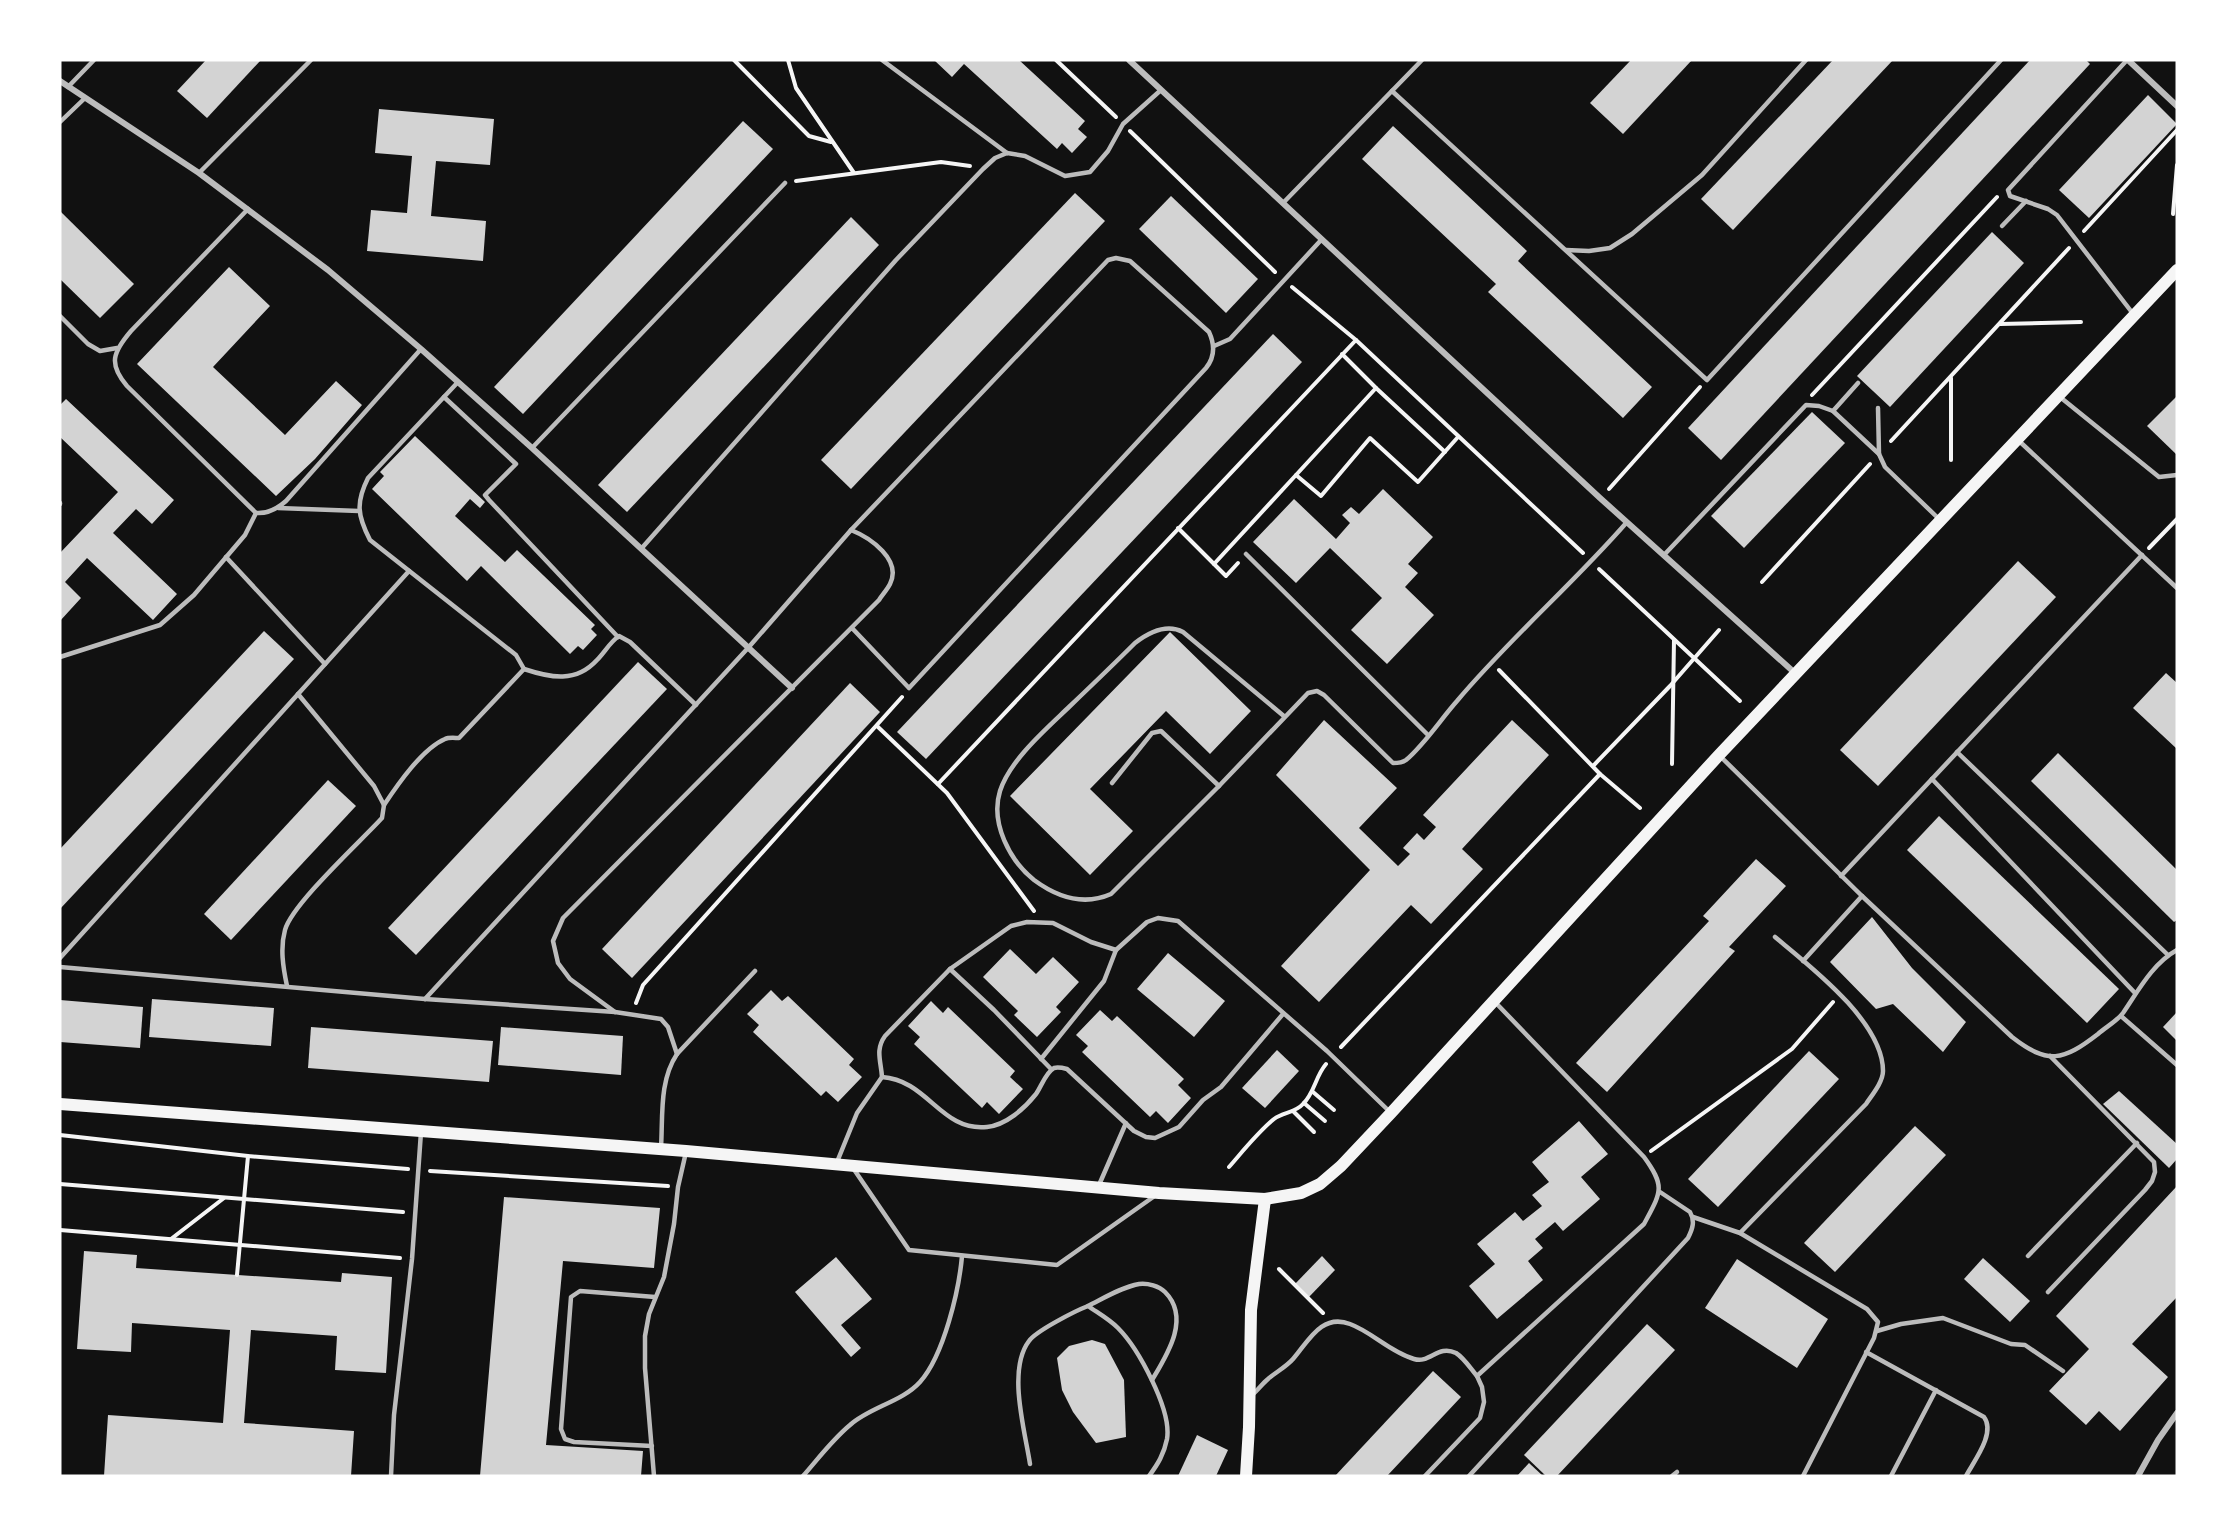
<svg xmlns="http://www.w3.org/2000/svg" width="2237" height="1536" viewBox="0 0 2237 1536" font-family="'PT Sans',sans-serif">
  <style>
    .building { fill: #d3d3d3 }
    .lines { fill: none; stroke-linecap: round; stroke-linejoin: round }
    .path { stroke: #f5f5f5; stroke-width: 4 }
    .service { stroke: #bcbcbc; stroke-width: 4.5 }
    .minor { stroke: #bcbcbc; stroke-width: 6 }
    .secondary { stroke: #f5f5f5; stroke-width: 12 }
  </style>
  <rect width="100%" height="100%" fill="#111"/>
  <g class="building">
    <polygon points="206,60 261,60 207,118 177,91"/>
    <polygon points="934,60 1019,60 1085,121 1078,129 1087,137 1072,153 1062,143 1057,149 964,64 952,77"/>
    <polygon points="1631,60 1692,60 1623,134 1590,103"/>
    <polygon points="1833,60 1893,60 1733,230 1701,199"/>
    <polygon points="2030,60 2086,60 2090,64 1721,460 1688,428"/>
    <polygon points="2148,95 2177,124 2089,218 2059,190"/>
    <polygon points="379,109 494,119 490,165 436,161 431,216 486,221 483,261 367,251 371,210 407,213 412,156 375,153"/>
    <polygon points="743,121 773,149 523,414 494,387"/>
    <polygon points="1393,126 1527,251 1518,261 1652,387 1623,418 1488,292 1496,284 1362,159"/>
    <polygon points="1075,193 1105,221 851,489 821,460"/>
    <polygon points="1171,196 1258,279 1226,313 1139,229"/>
    <polygon points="60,211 134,284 100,318 60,279"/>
    <polygon points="851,217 879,245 627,512 598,485"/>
    <polygon points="1992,232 2024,263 1890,407 1857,376"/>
    <polygon points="229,267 270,306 213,367 285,435 336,381 362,405 315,459 276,496 137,364"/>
    <polygon points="1273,334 1302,362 926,759 897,732"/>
    <polygon points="2177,396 2177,455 2147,426"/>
    <polygon points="66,399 174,500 152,524 136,509 113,533 177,594 153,620 87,558 65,582 81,598 60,621 60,553 118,492 60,437 60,405"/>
    <polygon points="1812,412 1845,443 1744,548 1711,516"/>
    <polygon points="415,436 485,502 480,508 470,499 455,516 505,562 517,550 595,625 591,629 597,635 583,650 578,646 570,654 481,566 467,581 372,489 384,476 380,472"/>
    <polygon points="1383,489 1433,537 1408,564 1418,573 1405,587 1434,615 1387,664 1351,630 1382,598 1330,548 1296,583 1253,542 1294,499 1336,539 1350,523 1342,515 1351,507 1359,514"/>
    <polygon points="2018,561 2056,597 1878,786 1840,750"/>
    <polygon points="264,631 294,659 60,909 60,849"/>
    <polygon points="1170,632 1251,711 1210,754 1166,711 1090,789 1133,831 1090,875 1010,796"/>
    <polygon points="638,662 667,689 416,955 388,928"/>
    <polygon points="2166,673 2177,683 2177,749 2133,708"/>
    <polygon points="850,683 880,712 632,978 602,949"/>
    <polygon points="1324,720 1397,788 1359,828 1398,866 1410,854 1403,848 1417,833 1424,840 1436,827 1423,815 1512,720 1549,755 1462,849 1483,869 1431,924 1411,905 1319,1002 1281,966 1370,870 1276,775"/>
    <polygon points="2058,753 2177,870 2177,920 2174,922 2031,781"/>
    <polygon points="328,780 356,806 231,940 204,914"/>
    <polygon points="1939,816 2119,989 2087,1023 1907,850"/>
    <polygon points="1756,859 1786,886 1729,947 1735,951 1607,1092 1576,1063 1709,921 1703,916"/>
    <polygon points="1872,917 1912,968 1966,1022 1943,1052 1893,1004 1876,1009 1830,962"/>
    <polygon points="1010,949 1036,974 1053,957 1079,982 1056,1007 1061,1012 1037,1037 1014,1015 1018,1011 983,977"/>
    <polygon points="1168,953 1225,1001 1194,1037 1137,989"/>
    <polygon points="771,990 782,1001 788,996 854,1059 849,1065 862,1077 838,1102 826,1091 821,1096 753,1032 759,1025 747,1014"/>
    <polygon points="152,999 274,1008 271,1046 149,1037"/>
    <polygon points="60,1000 143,1007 140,1048 60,1042"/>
    <polygon points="931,1001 943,1013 948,1007 1015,1071 1010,1077 1023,1089 999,1114 987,1102 982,1108 914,1044 920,1037 908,1026"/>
    <polygon points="1100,1010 1112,1021 1117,1016 1184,1079 1178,1085 1191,1098 1168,1123 1156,1111 1150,1117 1082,1052 1088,1046 1076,1035"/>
    <polygon points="2177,1012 2177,1041 2163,1027"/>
    <polygon points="311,1027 493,1041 489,1082 308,1068"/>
    <polygon points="501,1027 623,1036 621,1075 498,1065"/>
    <polygon points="1277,1050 1299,1071 1265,1108 1242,1088"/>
    <polygon points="1809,1051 1839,1079 1718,1207 1688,1179"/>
    <polygon points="2119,1091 2177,1144 2177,1159 2169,1168 2103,1104"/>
    <polygon points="1579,1121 1608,1154 1581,1177 1600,1199 1563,1231 1555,1222 1535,1239 1543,1248 1528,1261 1543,1280 1497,1319 1469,1286 1495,1264 1477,1244 1515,1212 1523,1221 1542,1206 1532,1195 1549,1182 1532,1162"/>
    <polygon points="1915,1126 1946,1155 1835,1272 1804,1243"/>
    <polygon points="2177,1186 2177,1297 2132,1344 2168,1377 2120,1431 2099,1411 2086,1425 2049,1391 2089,1349 2056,1316"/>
    <polygon points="504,1197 660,1208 654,1268 563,1261 546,1445 643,1451 641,1476 480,1476"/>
    <polygon points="84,1251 137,1255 136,1268 341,1282 342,1273 392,1277 386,1373 335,1370 337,1336 251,1330 244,1423 354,1431 351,1476 104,1476 108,1415 223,1423 230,1330 132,1323 131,1352 77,1349"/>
    <polygon points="1322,1256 1335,1270 1308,1298 1294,1285"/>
    <polygon points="836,1257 872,1299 841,1325 861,1348 851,1357 795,1292"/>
    <polygon points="1983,1258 2030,1301 2010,1322 1964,1279"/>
    <polygon points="1737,1259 1828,1319 1797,1368 1705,1308"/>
    <polygon points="1647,1324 1675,1350 1557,1476 1546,1476 1524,1455"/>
    <polygon points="1092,1340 1105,1344 1124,1380 1126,1437 1096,1443 1073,1412 1062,1390 1057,1358 1069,1346"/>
    <polygon points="1433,1371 1461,1397 1387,1476 1335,1476"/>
    <polygon points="1197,1435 1228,1450 1216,1476 1178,1476"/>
    <polygon points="1529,1463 1543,1476 1517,1476"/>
  </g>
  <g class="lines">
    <g class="path">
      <polyline points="734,60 809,136 831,142"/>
      <polyline points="788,60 796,88 854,173"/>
      <polyline points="1056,60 1116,117"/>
      <polyline points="1130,131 1275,272"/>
      <polyline points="796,181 941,162 970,166"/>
      <polyline points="2173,214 2177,165"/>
      <polyline points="2084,231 2177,130"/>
      <polyline points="1292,287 1356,340 1583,553"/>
      <polyline points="2000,324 2081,322"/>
      <polyline points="1951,378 1951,460"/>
      <polyline points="1376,388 1445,452"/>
      <polyline points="1812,395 1997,197"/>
      <polyline points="1891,441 2069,248"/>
      <polyline points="1296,475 1376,388 1342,354"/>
      <polyline points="1609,489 1700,387"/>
      <polyline points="1178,528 1226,576 1238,563"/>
      <polyline points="2149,548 2177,519"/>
      <polyline points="1214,564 1296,475 1321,496 1370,438 1418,482 1458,437"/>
      <polyline points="1599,569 1740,701"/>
      <polyline points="1762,582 1870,464"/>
      <polyline points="1499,670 1600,774 1640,808"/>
      <polyline points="877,726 947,793 1034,911"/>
      <polyline points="1672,764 1674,640"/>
      <polyline points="1593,766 1670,686 1719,630"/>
      <polyline points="938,784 1356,340"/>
      <polyline points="636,1003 643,985 902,697"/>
      <polyline points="1341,1047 1600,774"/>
      <polyline points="1313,1092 1334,1110"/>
      <polyline points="1304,1103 1325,1121"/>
      <polyline points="1293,1111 1314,1132"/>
      <polyline points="60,1135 248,1156 408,1169"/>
      <polyline points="1651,1151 1792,1049 1833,1002"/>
      <path d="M1229,1167c14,-16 29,-35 45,-48 9,-7 21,-6 29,-15 12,-12 12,-27 23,-40"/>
      <polyline points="430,1171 668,1186"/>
      <polyline points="60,1184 403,1212"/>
      <polyline points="60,1230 400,1258"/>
      <polyline points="171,1239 224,1198"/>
      <polyline points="1279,1269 1323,1313"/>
      <polyline points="237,1275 248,1156"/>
    </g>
    <g class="service">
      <polyline points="882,60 1007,153"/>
      <polyline points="2127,60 2008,190 2010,196 2048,209 2057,215 2134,315"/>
      <polyline points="68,87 94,60"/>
      <polyline points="1392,91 1707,380 2001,60"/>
      <polyline points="60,122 84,99"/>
      <polyline points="199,173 311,60"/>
      <polyline points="1284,202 1422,60"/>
      <path d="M248,209l-117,122c-18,21 -23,33 -4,55l129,127"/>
      <polyline points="2002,226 2026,201"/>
      <polyline points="1566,250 1589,251 1610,248 1632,234 1702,175 1806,60"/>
      <polyline points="60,316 88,344 100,351 117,348"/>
      <polyline points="1214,346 1230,339 1322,239"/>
      <path d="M458,382l-90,96c-12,24 -11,37 2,62l146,115 8,14c27,9 52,14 73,-9 8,-8 13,-18 22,-24l11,6 66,63"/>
      <polyline points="1858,383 1833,411 1879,454 1885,467 1939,519"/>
      <polyline points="444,397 516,464 485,495 489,500 618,637"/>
      <polyline points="2060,397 2159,477 2177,475"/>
      <polyline points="1878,408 1879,454"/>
      <polyline points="2018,440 2177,588"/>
      <polyline points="532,448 785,183"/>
      <polyline points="60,503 60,504"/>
      <polyline points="278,508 359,511"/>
      <polyline points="641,549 896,260 983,169 995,158 1007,153 1025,156 1065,176 1090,172 1108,151 1123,124 1161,90"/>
      <polyline points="1246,554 1428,735"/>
      <polyline points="1664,555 1806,405 1819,406 1833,411"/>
      <polyline points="226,557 325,664"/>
      <path d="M60,657l100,-32 34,-30 51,-60 11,-22c12,1 21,-4 30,-12l135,-152"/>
      <path d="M1285,717l-102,-85c-17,-9 -35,1 -48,11 -22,22 -44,43 -66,64 -23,22 -59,53 -69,84 -10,32 10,70 34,89 23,17 50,26 77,14l108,-108 89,-93 9,-2 7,4 69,68c5,0 9,0 13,-3 18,-15 35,-41 51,-59 53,-63 116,-117 170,-179"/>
      <polyline points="1957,752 2168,955"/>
      <path d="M1721,757l141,139 150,141c36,28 51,24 86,-3 8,-7 19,-13 25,-21 15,-22 30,-50 54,-63"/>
      <polyline points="1932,779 2135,993"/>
      <polyline points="1112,783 1152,733 1161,731 1219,786"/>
      <path d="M384,805c14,-21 38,-56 61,-66 4,-2 10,-1 14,-1l65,-69"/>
      <polyline points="1841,876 2142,555"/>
      <polyline points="60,958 409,571"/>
      <polyline points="1803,961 1862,896"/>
      <polyline points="60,967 425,999 615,1012 661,1019 668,1027 677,1054"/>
      <polyline points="950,969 994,1010 1051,1069"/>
      <path d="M287,986c-4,-19 -7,-38 -2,-56 7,-26 76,-89 97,-112l2,-13 -10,-19 -76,-92"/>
      <polyline points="425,999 748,648 851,530"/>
      <path d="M615,1012l-45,-33 -12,-16 -5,-22 10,-23 316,-318c3,-5 8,-10 11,-16 12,-24 -19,-46 -39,-54l257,-270 8,-2 14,3 79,71c6,13 6,25 -3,36l-297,320 -57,-60"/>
      <polyline points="2121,1016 2177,1065"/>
      <polyline points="1041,1059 1104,981 1116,950 1147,922 1158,918 1178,921 1327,1051 1390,1112"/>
      <path d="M882,1077c46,3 59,55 105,50 19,-2 37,-18 49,-33 5,-7 10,-22 18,-26 4,-1 9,0 13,1l67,62 12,6 9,1 24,-11 24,-27 18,-13 62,-73"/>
      <path d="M661,1148c2,-32 -2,-67 16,-94l78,-83"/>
      <path d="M837,1162l20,-49 25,-36c-1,-16 -7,-27 3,-41l65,-67 61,-43 16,-4 26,1 38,19 25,8"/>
      <polyline points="853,1168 909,1250 1057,1265 1156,1195"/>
      <polyline points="1099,1185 1126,1123"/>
      <polyline points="1693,1217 1740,1233 1867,1309 1878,1322 1874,1338 1803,1476"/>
      <path d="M1740,1233l126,-129c6,-9 17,-22 17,-33 0,-49 -72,-104 -108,-134"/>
      <polyline points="2028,1256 2137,1143"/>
      <polyline points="2048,1292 2145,1190 2152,1181 2155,1172 2154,1162 2050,1056"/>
      <path d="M1088,1306c16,-8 34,-19 51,-22 9,-1 20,2 26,8 26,26 2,63 -13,88"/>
      <polyline points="1877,1331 1901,1324 1943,1318 2011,1344 2025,1345 2063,1371"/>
      <path d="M1866,1352l118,65c12,16 -10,44 -18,59"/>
      <path d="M1252,1395c6,-5 10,-11 16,-16 8,-7 18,-12 25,-20 15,-17 28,-46 57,-35 22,8 40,28 64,35 16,5 24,-15 42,-6 8,5 15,16 21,23"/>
      <polyline points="652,1446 574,1442 565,1439 561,1429 571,1297 580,1291 655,1297"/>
      <path d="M1030,1464c-5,-33 -23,-94 -1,-123 7,-10 46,-30 59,-35 10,7 21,13 30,22 20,20 54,82 49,111 -3,15 -9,25 -18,37"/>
      <polyline points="391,1476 394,1415 412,1259 421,1132"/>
      <polyline points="654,1476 645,1368 645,1336 649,1314 664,1277 674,1224 678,1187 686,1152"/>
      <path d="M803,1476c15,-17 29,-36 47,-51 20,-18 52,-23 70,-43 24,-27 39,-92 42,-126"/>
      <path d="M1425,1476l55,-58 4,-16 -2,-15 -5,-11 167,-152c17,-32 22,-37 0,-67l-149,-155"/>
      <path d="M1469,1476l219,-238c5,-10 7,-17 2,-26l-30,-20"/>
      <polyline points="1672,1476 1677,1472"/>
      <polyline points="1891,1476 1936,1390"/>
    </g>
    <g class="minor">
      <polyline points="1129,60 1600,498 1796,674"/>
      <polyline points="2128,60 2177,106"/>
      <polyline points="60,81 199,173 328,270 421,349 532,448 792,688"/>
      <polyline points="2138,1476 2158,1440 2177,1413"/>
    </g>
    <g class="secondary">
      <polyline points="60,1104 686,1151 1159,1193 1265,1199 1301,1193 1320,1184 1341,1166 1391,1113 1719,755 2177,270"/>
      <polyline points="1246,1476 1249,1427 1251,1310 1265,1199"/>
    </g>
  </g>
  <rect width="2237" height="1536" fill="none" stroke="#ffffff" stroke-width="123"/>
</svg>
